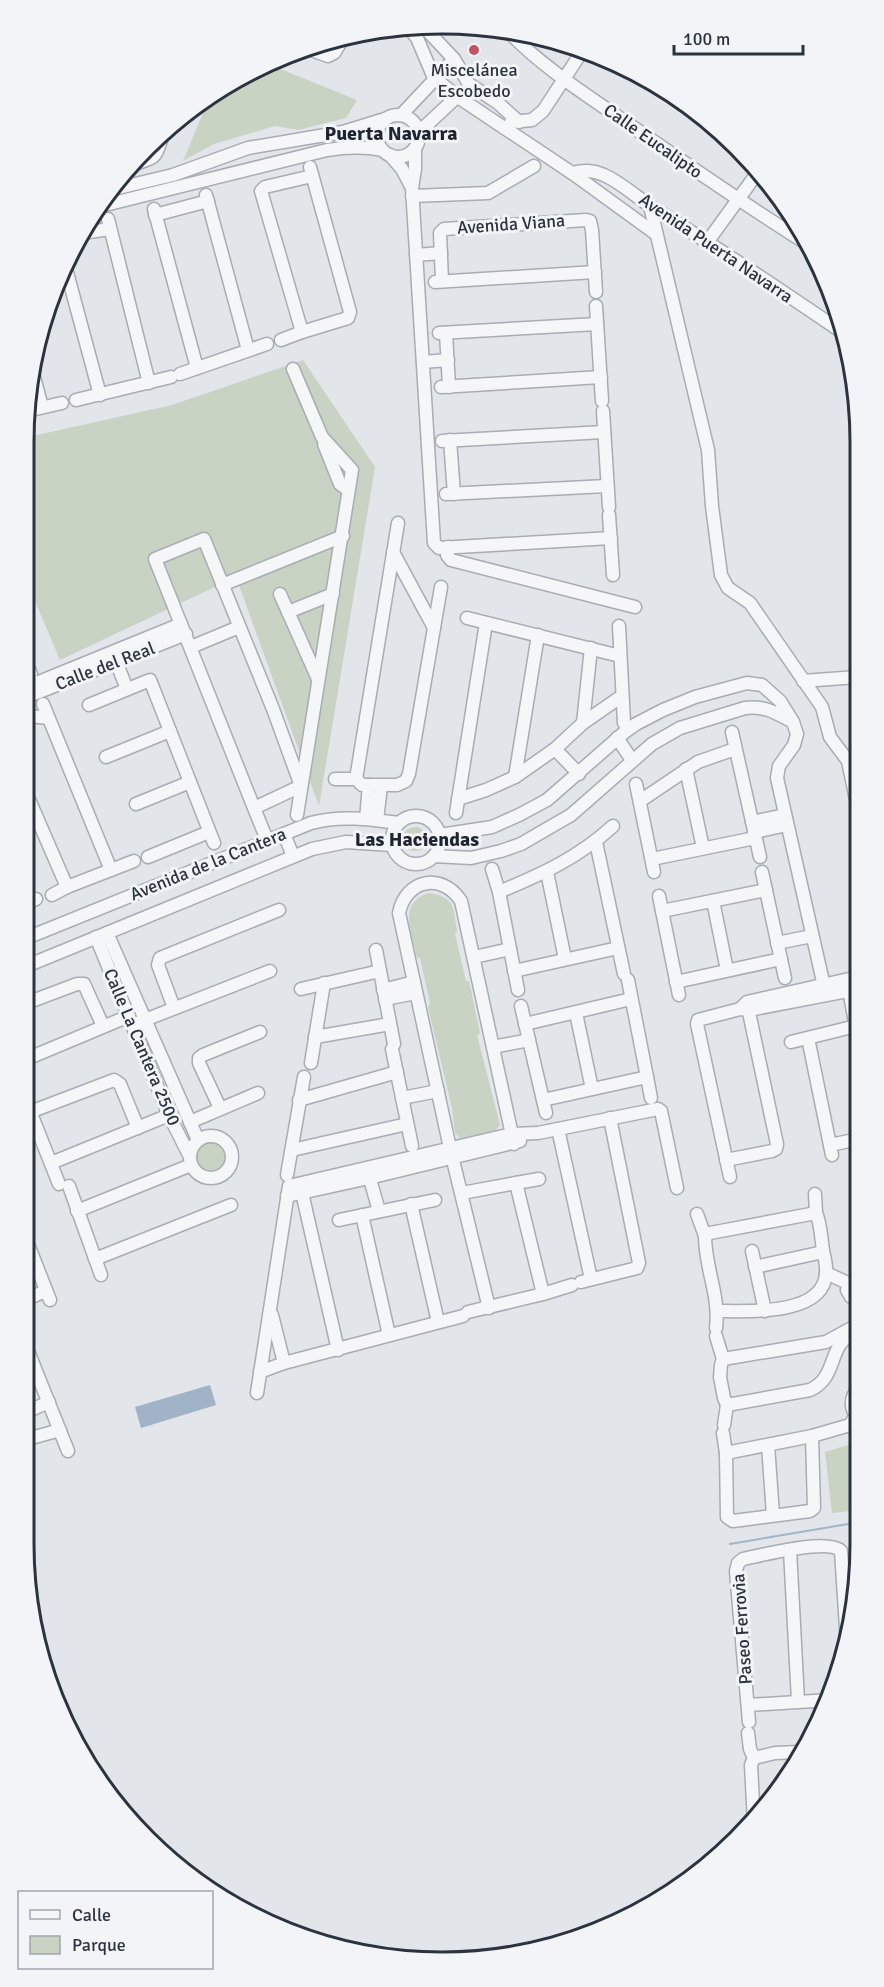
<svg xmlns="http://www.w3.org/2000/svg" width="884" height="1987" viewBox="0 0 884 1987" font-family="Signika,sans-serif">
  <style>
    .green { fill: #c8d3c4 }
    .water { fill: #a1b3c6 }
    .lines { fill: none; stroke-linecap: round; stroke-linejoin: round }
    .stream { stroke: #a1b3c6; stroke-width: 2 }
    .minor-casing { stroke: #a8acb3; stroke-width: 15 }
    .minor { stroke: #f5f6f8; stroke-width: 12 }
    .poi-dot { fill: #c35363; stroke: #f2f4f7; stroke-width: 2 }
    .labels { text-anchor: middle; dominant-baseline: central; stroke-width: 6; stroke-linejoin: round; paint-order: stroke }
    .poi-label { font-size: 18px; fill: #2c3340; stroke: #f2f4f7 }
    .street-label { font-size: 18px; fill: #2c3340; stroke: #f2f4f7 }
    .neighbourhood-label { font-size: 20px; font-weight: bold; fill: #1e2431; stroke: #f2f4f7 }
    .rim { fill: none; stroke: #2c3340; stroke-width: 3 }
  </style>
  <rect width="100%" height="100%" fill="#e2e5e9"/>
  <g class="green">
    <polygon points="268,64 357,100 346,118 298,130 275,126 214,144 183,161 211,94"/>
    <polygon points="303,360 375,467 319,806 236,577 60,660 24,575 24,438 172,405"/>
    <circle cx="415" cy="839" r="12"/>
    <path d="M429,893c27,4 24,15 28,38l-2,3 11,47h3l11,52 -3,2 23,90 -6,7 -34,6 -5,-5 -3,-25 -24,-101 2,-4 -10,-45h-3c-5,-24 -20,-56 12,-65z"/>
    <circle cx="211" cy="1157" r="15"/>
    <polygon points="857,1434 860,1434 860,1510 832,1513 825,1452 852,1444"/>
  </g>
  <polygon class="water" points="210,1385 216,1405 141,1428 135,1407"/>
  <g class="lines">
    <polyline class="stream" points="730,1544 860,1522"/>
    <defs>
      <g id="minor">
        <polyline points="423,26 454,59 469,84 498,103 519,122"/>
        <path d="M408,27l9,11 17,40 24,19 114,76c12,-3 20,-3 32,2 18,8 32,22 49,33 64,39 126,81 189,124"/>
        <path d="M507,30c35,37 78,64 120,93 59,41 118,82 179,120"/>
        <polyline points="306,48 328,56 334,53 344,37"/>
        <polyline points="402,114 454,59"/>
        <circle cx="398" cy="136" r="21"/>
        <polyline points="511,122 532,120 543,111 583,50"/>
        <polyline points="419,132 462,92"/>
        <polyline points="415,148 415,169 412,188 434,543 439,548 611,538"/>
        <polyline points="390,155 402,169 412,188"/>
        <path d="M131,165c28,-8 23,-6 33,-33"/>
        <polyline points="310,167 350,312 348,318 302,332 261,191 265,187 312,176"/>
        <polyline points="572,173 656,234"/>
        <polyline points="110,190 173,175 248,148 343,132 385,119"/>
        <polyline points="206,195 248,350"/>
        <polyline points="412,196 488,193 534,166"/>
        <polyline points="650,206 708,450 712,506 721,575 728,588 750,603 822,707 830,737 848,761 858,809"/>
        <path d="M97,207l230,-57c19,-3 36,-4 55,0"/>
        <polyline points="154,209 197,368"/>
        <polyline points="155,215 208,201"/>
        <polyline points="108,219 149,383"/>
        <polyline points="82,233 110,229"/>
        <polyline points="708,241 758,172"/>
        <polyline points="416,255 441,253"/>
        <polyline points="65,265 100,395"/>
        <polyline points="442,281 440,233 444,229 586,220 590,221 592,230 596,292"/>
        <polyline points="435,282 595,272"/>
        <polyline points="596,306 602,401"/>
        <polyline points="439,333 597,324"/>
        <polyline points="446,333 449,387"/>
        <polyline points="281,340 302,332"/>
        <polyline points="423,362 448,360"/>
        <polyline points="31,366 42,407"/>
        <polyline points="293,369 322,437 352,470 297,815"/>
        <polyline points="180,374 267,344"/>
        <polyline points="441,387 601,377"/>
        <polyline points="76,400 171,377"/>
        <polyline points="27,411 62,403"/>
        <polyline points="603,411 609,507"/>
        <polyline points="450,440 454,494"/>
        <polyline points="442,441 604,432"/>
        <polyline points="324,444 340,484 348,490"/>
        <polyline points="446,494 607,486"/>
        <polyline points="609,515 613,575"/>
        <polyline points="448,547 447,555 451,560 635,607"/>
        <polyline points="393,552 434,628"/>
        <polyline points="222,585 343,536"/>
        <polyline points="280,594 318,679"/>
        <polyline points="288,612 333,594"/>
        <polyline points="467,618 620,656"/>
        <polyline points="619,626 624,723"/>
        <polyline points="191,647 239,627"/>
        <polyline points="113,654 127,689"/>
        <polyline points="24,657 31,674"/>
        <polyline points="803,681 857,677"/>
        <polyline points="24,688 181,624"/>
        <polyline points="24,698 186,634"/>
        <polyline points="43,704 111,870"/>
        <polyline points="89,705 150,680 214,843"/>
        <polyline points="24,719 30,716 48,718"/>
        <polyline points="583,723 591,648"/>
        <polyline points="732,732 760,857"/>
        <polyline points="617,738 632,760"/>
        <polyline points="555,749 579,774"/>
        <polyline points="106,757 170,731"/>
        <polyline points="686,769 703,848"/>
        <polyline points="515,777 538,635"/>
        <polyline points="335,779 356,779 362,785 397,785 406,781 409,774 441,587"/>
        <polyline points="356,779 398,523"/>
        <polyline points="636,784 654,872"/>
        <polyline points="24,788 67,887"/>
        <polyline points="458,799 486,790 515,777 555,749 583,723 622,696"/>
        <polyline points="640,801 698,762 735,749"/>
        <polyline points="136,804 190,782"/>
        <polyline points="254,808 301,786 273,709 204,539 155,559 254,808 267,840"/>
        <polyline points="456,813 486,623"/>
        <circle cx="416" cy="840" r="24"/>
        <polyline points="366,819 369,785"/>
        <polyline points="377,820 381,786"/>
        <polyline points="752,822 785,815"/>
        <polyline points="754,832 787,825"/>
        <polyline points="284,834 293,856"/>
        <polyline points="440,835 492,827 519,815 547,800 626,731 636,724 663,710 695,697 747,683 762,685 780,701 793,722 797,734 794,745 779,766 777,778 826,995"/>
        <polyline points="596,842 624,974"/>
        <path d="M434,856l37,2 30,-7 20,-7 50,-29 81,-71 28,-16 65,-20c19,-3 31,5 48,14"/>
        <polyline points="148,857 209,832"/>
        <polyline points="652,859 755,838"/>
        <polyline points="492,869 499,892 518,990"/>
        <polyline points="547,872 565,959"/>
        <polyline points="762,872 785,978"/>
        <path d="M499,892c43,-18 79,-34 114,-66"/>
        <polyline points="52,895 67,887 134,861"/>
        <polyline points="659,896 679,995"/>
        <polyline points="713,901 727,970"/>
        <polyline points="24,904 36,899"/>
        <polyline points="662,911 766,890"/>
        <polyline points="107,933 198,1140"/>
        <polyline points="96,937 169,1115 190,1157"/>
        <path d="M24,939l287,-116c29,-8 58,-4 87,0"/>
        <polyline points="777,943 812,936"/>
        <polyline points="376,950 394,1044"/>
        <polyline points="474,957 510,949"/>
        <polyline points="24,967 312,849 346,842 392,845"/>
        <polyline points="514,971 618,948"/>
        <polyline points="676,982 781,959"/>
        <polyline points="301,989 380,971"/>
        <polyline points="383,990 414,982"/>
        <polyline points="849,990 858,1038"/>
        <polyline points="385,999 416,993"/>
        <polyline points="24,1004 77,984 84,984 103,1026"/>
        <polyline points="521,1006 546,1113"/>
        <polyline points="174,1008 158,965 160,958 279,910"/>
        <polyline points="741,1008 747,1002 858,977"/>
        <polyline points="576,1013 592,1089"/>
        <polyline points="137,1023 270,971"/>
        <polyline points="525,1024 631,999"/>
        <polyline points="315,1037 390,1024"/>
        <polyline points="808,1038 832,1155"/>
        <polyline points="791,1042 856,1026"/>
        <polyline points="493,1047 529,1040"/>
        <polyline points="392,1049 412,1146"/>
        <polyline points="24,1060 129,1016"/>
        <polyline points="311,1063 324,983"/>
        <polyline points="647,1077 651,1098"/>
        <polyline points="24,1096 59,1184"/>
        <polyline points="402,1098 438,1091"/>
        <polyline points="299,1100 397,1072"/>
        <polyline points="543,1100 647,1077 628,980"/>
        <polyline points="220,1108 199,1063 199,1058 203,1055 260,1032"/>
        <polyline points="30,1112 114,1080 120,1084 138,1128"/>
        <polyline points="190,1122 258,1093"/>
        <polyline points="558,1129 591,1279"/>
        <circle cx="211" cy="1157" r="21"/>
        <polyline points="830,1145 859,1139"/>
        <polyline points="292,1150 407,1124"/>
        <polyline points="726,1160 772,1151 776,1149 777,1144 747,1003"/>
        <polyline points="51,1163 169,1115"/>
        <polyline points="368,1172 379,1211"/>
        <polyline points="287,1175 304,1077"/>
        <polyline points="730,1177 697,1024 698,1020 740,1009 749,1010 858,989"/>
        <polyline points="516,1183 539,1179"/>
        <polyline points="300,1184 338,1350"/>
        <polyline points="69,1186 101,1275"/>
        <polyline points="462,1193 516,1183 543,1294 572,1285"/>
        <polyline points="815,1194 816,1213"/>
        <polyline points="287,1196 369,1178 520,1141"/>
        <polyline points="411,1204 438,1322"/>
        <polyline points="77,1211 191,1165"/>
        <polyline points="697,1214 705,1236"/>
        <polyline points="362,1215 389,1335"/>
        <polyline points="339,1220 435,1200"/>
        <polyline points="24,1234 50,1300"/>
        <polyline points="752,1251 765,1311"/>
        <polyline points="95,1259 231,1205"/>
        <polyline points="755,1267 823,1252"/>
        <polyline points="826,1273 850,1284"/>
        <polyline points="581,1282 637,1268 639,1263 610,1118"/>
        <polyline points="859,1282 852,1283 847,1290 851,1297 859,1298"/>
        <polyline points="24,1300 46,1291"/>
        <path d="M489,1308l-39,-160 -51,-235c7,-34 43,-41 62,-12l53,243"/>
        <polyline points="468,1312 543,1294"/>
        <polyline points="272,1315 284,1363"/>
        <path d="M716,1328c4,-33 -11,-59 -11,-92l5,-3 106,-20c5,11 5,25 7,37 1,7 4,15 3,23 -2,43 -78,38 -108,38"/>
        <polyline points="716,1336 723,1359"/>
        <polyline points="24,1341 68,1451"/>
        <polyline points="260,1372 284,1363 463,1316"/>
        <path d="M860,1387c-11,10 -11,23 0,32"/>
        <polyline points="257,1393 289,1186 512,1134 538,1133 658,1109 661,1111 677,1188"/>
        <path d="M727,1405l83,-15c28,-13 17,-42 42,-57"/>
        <polyline points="24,1413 49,1402"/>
        <polyline points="724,1425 727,1405 724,1398 720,1377 721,1365 723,1359 826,1342 859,1324"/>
        <polyline points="723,1433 726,1453 727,1517 733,1521 810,1511 814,1508 812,1436"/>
        <polyline points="24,1440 60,1430"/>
        <polyline points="768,1445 773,1515"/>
        <polyline points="726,1453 812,1436 850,1425 856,1415"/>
        <polyline points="790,1550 798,1701"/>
        <polyline points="748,1705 830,1700"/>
        <path d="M749,1722l-13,-151 2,-8 5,-4c20,-4 85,-21 98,-8l6,92"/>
        <polyline points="748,1733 750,1749 754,1758"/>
        <polyline points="754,1758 775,1753 799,1752"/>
        <polyline points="754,1823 751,1765 754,1758"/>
      </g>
    </defs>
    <use href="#minor" class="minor-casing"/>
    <use href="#minor" class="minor"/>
  </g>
  <circle class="poi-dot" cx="474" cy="50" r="6"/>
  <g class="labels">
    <g class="poi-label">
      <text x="474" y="70">Miscelánea<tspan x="474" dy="21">Escobedo</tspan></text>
    </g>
    <g class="street-label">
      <text transform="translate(653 141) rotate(35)">Calle Eucalipto</text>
      <text transform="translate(511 224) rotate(-4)">Avenida Viana</text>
      <text transform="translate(716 248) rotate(34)">Avenida Puerta Navarra</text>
      <text transform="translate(105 666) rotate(-21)">Calle del Real</text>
      <text transform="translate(208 864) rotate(-22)">Avenida de la Cantera</text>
      <text transform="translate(142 1047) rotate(67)">Calle La Cantera 2500</text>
      <text transform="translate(742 1629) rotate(-94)">Paseo Ferrovia</text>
    </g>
    <g class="neighbourhood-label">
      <text x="391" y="133">Puerta Navarra</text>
      <text x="417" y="839">Las Haciendas</text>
    </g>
  </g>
  <path d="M0 0H884V1987H0ZM442 34H442A408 408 0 0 1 850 442V1544A408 408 0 0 1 442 1952H442A408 408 0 0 1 34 1544V442A408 408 0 0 1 442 34Z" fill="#f2f4f7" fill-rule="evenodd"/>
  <path class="rim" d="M442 34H442A408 408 0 0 1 850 442V1544A408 408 0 0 1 442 1952H442A408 408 0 0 1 34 1544V442A408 408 0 0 1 442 34Z"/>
  <rect x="18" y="1891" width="195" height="78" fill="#f2f4f7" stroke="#a3a7ae" stroke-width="1.5"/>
  <rect x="30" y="1910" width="30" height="9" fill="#f5f6f8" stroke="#a3a7ae" stroke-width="1.5"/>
  <text x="72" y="1921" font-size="18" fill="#2c3340">Calle</text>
  <rect x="30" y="1936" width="30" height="18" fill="#c8d3c4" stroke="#a3a7ae" stroke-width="1.5"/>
  <text x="72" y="1951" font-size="18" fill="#2c3340">Parque</text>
  <path d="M674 45v9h129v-9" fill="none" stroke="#2c3340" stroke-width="3"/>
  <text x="683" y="45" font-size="18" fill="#2c3340" stroke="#f2f4f7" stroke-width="4.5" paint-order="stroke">100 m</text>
</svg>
